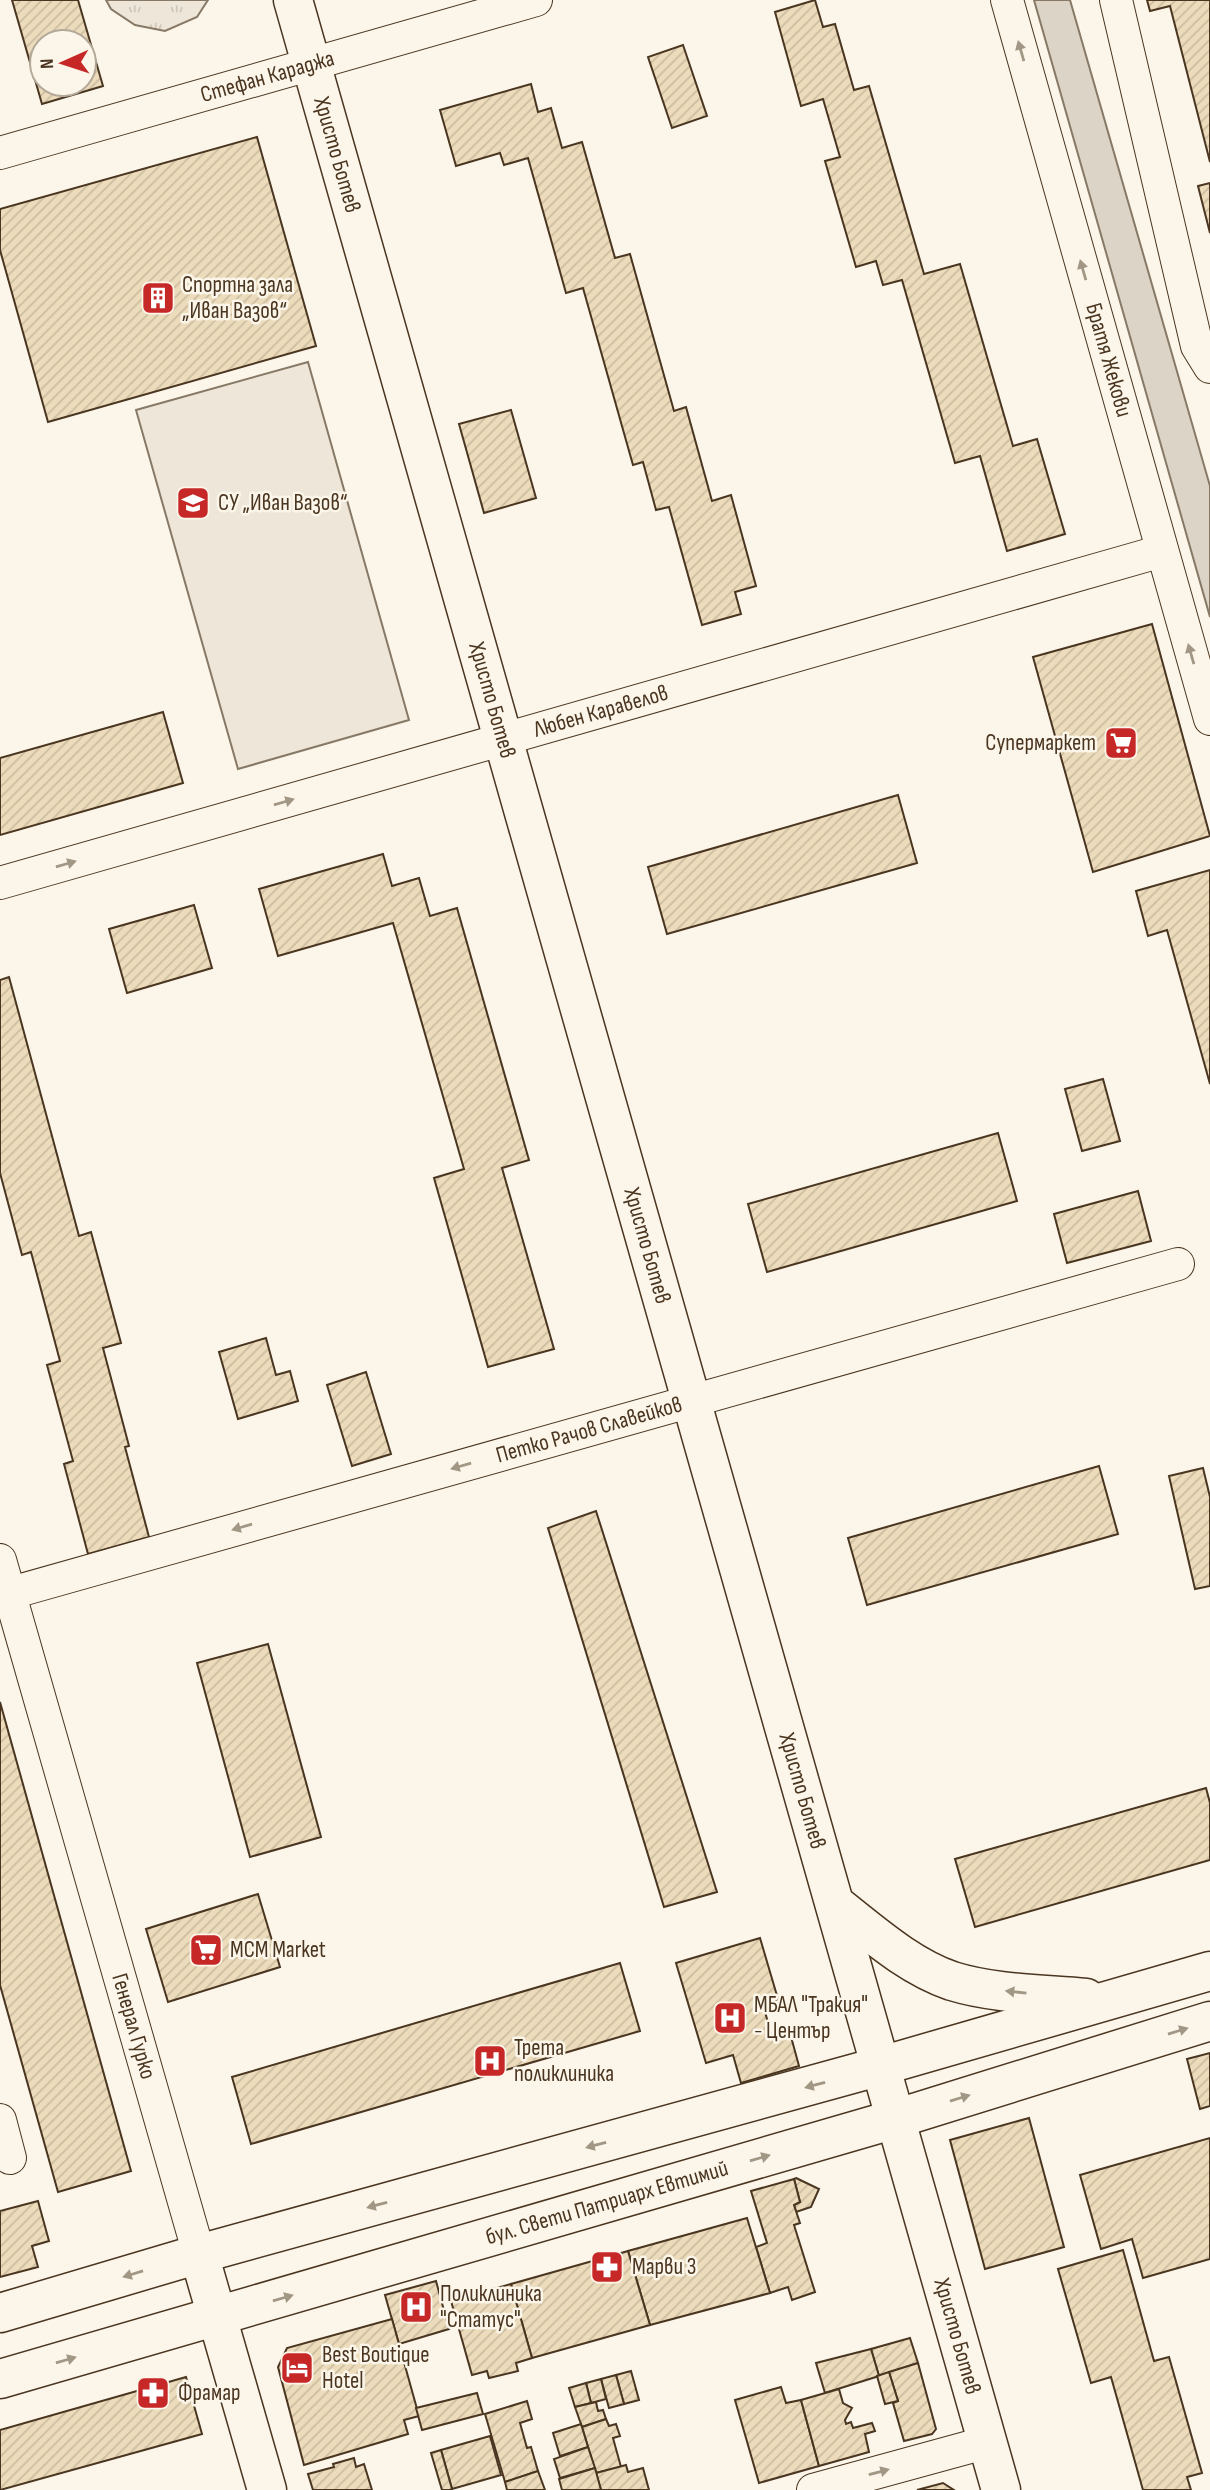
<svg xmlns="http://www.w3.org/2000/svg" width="1210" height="2490" viewBox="0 0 1210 2490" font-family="'Sofia Sans Condensed',sans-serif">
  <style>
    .park { fill: url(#park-tufts); stroke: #887966; stroke-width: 2 }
    .pitch { fill: #ede6d9; stroke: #887966; stroke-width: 2 }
    .water { fill: #dcd4c6; stroke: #887966; stroke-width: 2 }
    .building { fill: url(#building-hatch); stroke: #4a3520; stroke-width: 2; fill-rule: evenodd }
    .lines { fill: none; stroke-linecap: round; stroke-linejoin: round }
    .street-casing { stroke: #4a3520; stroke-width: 34 }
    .secondary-casing { stroke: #4a3520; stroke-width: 41 }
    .primary-casing { stroke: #4a3520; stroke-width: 41 }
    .street { stroke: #fbf6e9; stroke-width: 32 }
    .secondary { stroke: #fbf6e9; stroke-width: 38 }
    .primary { stroke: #fbf6e9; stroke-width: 38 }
    .oneway { fill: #a29684 }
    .labels { text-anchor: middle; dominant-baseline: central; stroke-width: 5; stroke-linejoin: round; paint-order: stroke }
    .street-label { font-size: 23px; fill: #4a3520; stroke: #fbf6e9 }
    .poi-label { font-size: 23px; fill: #4a3520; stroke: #fbf6e9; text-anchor: start }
  </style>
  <defs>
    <pattern id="park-tufts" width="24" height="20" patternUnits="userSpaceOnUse" patternTransform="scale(1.75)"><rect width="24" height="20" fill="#ede6d9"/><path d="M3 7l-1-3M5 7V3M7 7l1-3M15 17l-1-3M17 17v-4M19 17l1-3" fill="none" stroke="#cdc6ba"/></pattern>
    <pattern id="building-hatch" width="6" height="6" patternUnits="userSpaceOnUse" patternTransform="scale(1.75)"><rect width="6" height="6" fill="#ecdcbc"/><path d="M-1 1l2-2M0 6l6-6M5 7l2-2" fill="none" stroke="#ccbda1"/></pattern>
  </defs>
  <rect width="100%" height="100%" fill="#fbf6e9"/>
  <polygon class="park" points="106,0 208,0 197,17 165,31 135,25 111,9"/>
  <polygon class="pitch" points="308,362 409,720 238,769 136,410"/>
  <polygon class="water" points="1034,0 1070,0 1210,486 1210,617"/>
  <g class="building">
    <path d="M12,0h66l25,86 -61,18zM42,42h42v42h-42z"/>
    <polygon points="815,0 823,27 835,24 854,90 869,86 924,274 960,264 1013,446 1037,439 1065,534 1007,551 980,456 955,463 902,280 883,285 876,261 856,267 825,161 840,157 823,99 801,106 775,12"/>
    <polygon points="1147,0 1210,0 1210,162 1170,6 1150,11"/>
    <polygon points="683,45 707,116 672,128 648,57"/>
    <polygon points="531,84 538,112 551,108 562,148 582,142 615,258 630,254 674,411 686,407 712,501 731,495 756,586 735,592 741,614 702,625 669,507 656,510 643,462 633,465 583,288 566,293 528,158 504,165 500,153 456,166 440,110"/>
    <polygon points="257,137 316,346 48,422 0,250 0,209"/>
    <polygon points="1210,183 1210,233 1198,186"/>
    <polygon points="511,410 536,498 484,513 459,424"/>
    <polygon points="1152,624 1210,836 1093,872 1033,657"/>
    <polygon points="163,712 183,783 0,835 0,758"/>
    <polygon points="898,795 917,863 667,934 648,867"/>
    <polygon points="383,854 392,886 419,878 430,916 457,908 529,1160 502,1168 554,1349 488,1367 434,1178 464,1169 393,923 278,956 259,889"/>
    <polygon points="1210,870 1210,1084 1167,930 1148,936 1136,891"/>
    <polygon points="194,905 212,968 127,993 109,929"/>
    <polygon points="9,977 79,1236 91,1232 121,1343 103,1348 129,1446 125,1447 149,1537 88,1554 64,1464 73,1461 47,1365 60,1361 31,1252 22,1255 0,1173 0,980"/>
    <polygon points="1103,1079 1120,1141 1082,1151 1065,1089"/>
    <polygon points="998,1133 1017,1201 767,1272 748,1204"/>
    <polygon points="1138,1191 1151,1241 1067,1263 1054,1214"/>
    <polygon points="266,1338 276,1375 290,1371 298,1401 238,1419 219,1352"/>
    <polygon points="366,1372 391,1454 352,1466 327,1385"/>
    <polygon points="1099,1466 1118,1534 867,1605 848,1538"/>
    <polygon points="1203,1468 1210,1497 1210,1586 1195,1589 1169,1476"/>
    <polygon points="596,1511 717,1892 664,1907 548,1528"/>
    <polygon points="268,1644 321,1837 250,1857 197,1663"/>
    <polygon points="0,1702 131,2171 58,2192 0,1985"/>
    <polygon points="1206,1788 1210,1803 1210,1860 975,1927 955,1859"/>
    <polygon points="258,1894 280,1967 168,2002 146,1929"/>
    <polygon points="760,1938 778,1999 763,2004 772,2038 790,2033 799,2066 741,2083 733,2055 706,2063 676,1963"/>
    <polygon points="620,1963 640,2031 251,2144 232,2077"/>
    <polygon points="1210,2053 1210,2106 1200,2109 1187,2059"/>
    <polygon points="1029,2118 1064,2247 985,2269 950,2140"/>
    <polygon points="1210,2138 1210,2259 1143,2278 1132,2239 1101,2249 1080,2175"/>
    <polygon points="796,2178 819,2189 811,2207 796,2212 794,2205 800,2202 794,2179"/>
    <polygon points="794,2179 800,2202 794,2205 800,2223 794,2225 815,2292 792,2300 788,2287 770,2293 756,2247 767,2243 751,2191"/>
    <polygon points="38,2201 49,2241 32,2246 38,2267 0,2277 0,2211"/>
    <polygon points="747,2218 770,2293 650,2325 628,2251"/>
    <polygon points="1123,2250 1154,2361 1169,2357 1202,2473 1187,2477 1191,2490 1143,2490 1111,2377 1091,2383 1058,2269"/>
    <polygon points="628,2251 650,2325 532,2358 511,2284"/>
    <polygon points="436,2281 449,2329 399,2344 385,2295"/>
    <polygon points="511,2284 532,2358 516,2363 518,2371 489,2378 487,2371 472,2375 451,2301"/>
    <polygon points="392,2319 419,2416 404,2420 408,2434 304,2465 278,2367 287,2348"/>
    <polygon points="910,2338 918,2363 879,2376 871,2349"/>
    <polygon points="871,2349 879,2376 825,2393 816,2363"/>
    <polygon points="918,2363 936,2429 932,2434 904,2441 893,2403 898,2401 889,2372"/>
    <polygon points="631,2371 639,2400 624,2404 616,2375"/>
    <polygon points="889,2372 898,2401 885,2404 877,2376"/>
    <polygon points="616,2375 624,2404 609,2408 601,2379"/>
    <polygon points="186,2377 202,2434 0,2490 0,2430"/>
    <polygon points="601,2379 606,2399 591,2403 586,2383"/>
    <polygon points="586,2383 591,2403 575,2407 569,2388"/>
    <polygon points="781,2387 786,2403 801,2400 819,2466 759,2483 735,2400"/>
    <polygon points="839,2389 843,2403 852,2408 845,2420 846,2424 851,2422 853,2428 872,2423 875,2431 865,2434 869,2452 819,2466 801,2400"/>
    <polygon points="477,2393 483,2414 422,2430 416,2408"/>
    <polygon points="527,2401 532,2419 520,2423 527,2448 531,2447 538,2471 505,2482 485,2414"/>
    <polygon points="596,2402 598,2411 603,2410 606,2419 582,2427 575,2407"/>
    <polygon points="606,2419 609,2426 616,2424 620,2436 613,2438 621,2467 596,2473 582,2427"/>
    <polygon points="581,2424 588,2447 560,2456 553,2433"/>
    <polygon points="490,2436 501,2475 452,2489 441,2450"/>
    <polygon points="588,2447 595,2468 560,2478 554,2459"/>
    <polygon points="441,2450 452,2489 450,2490 442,2490 431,2453"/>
    <polygon points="354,2458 356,2467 364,2464 372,2490 313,2490 308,2474 334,2467 333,2464"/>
    <polygon points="626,2465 628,2472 643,2468 649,2490 601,2490 596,2473"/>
    <polygon points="595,2468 601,2490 562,2490 559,2479"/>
    <polygon points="538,2471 545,2490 507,2490 505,2482"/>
    <polygon points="943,2483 954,2490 917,2490"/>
  </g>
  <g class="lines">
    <defs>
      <g id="street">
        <path id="s1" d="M1007,0l203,719"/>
        <polyline points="1116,0 1197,346 1210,367"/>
        <path id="s2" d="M0,153l536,-153"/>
        <path id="s3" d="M0,883l1162,-332"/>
        <path id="s4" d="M0,1560l199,694"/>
        <path id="s5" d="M0,1596l1178,-332"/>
        <polyline points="0,2120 10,2158"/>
        <polyline points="813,2490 988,2442"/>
      </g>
      <g id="secondary">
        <path id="s6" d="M293,0l708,2490"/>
        <polyline points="199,2254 267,2490"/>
      </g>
      <g id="primary">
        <path d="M835,1904c36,28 73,62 117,77 42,13 90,13 134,17"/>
        <polyline points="0,2313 199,2254 881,2066 1210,1971"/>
        <path id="s7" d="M0,2379l895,-260 315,-98"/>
      </g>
    </defs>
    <use href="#street" class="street-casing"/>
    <use href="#secondary" class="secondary-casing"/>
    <use href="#primary" class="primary-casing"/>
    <use href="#street" class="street"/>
    <use href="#secondary" class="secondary"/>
    <use href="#primary" class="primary"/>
  </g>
  <defs><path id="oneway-solid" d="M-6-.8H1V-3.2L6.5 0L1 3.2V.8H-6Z" transform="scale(1.75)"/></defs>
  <g class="oneway">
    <use href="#oneway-solid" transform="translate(1021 51) rotate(-106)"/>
    <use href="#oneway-solid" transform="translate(1083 270) rotate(-106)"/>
    <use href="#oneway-solid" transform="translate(1191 654) rotate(-106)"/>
    <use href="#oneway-solid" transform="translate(284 802) rotate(-16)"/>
    <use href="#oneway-solid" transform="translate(66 864) rotate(-16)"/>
    <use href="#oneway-solid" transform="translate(461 1466) rotate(164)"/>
    <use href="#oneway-solid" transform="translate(242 1527) rotate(164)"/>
    <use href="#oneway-solid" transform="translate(1016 1992) rotate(-174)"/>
    <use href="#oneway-solid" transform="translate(1178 2031) rotate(-17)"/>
    <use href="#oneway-solid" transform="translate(815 2085) rotate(165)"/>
    <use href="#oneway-solid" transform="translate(960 2098) rotate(-17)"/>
    <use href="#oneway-solid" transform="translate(596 2145) rotate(165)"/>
    <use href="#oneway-solid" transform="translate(760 2158) rotate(-16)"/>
    <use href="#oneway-solid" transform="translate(377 2205) rotate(165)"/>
    <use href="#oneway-solid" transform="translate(133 2274) rotate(163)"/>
    <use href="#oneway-solid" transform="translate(283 2298) rotate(-16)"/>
    <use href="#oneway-solid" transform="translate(66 2360) rotate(-16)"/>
    <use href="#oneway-solid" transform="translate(879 2472) rotate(-15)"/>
  </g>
  <defs>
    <symbol id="building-square" viewBox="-11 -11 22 22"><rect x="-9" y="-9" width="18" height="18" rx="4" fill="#c62828" stroke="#fbf6e9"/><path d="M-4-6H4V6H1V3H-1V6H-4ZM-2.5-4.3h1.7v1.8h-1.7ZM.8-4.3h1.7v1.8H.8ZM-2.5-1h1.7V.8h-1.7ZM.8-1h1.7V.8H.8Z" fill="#fff"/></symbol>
    <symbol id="school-square" viewBox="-11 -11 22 22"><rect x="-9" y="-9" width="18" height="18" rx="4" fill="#c62828" stroke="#fbf6e9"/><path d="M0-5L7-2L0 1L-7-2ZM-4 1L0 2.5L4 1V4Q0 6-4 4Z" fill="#fff"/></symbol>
    <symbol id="supermarket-square" viewBox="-11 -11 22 22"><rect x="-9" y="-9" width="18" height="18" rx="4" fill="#c62828" stroke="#fbf6e9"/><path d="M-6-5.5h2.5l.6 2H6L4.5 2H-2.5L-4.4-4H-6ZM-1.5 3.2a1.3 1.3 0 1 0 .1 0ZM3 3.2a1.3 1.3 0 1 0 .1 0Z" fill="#fff"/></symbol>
    <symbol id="hospital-square" viewBox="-11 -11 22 22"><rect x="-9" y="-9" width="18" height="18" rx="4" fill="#c62828" stroke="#fbf6e9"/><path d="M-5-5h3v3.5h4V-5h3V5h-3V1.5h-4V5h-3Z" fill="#fff"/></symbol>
    <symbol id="pharmacy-square" viewBox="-11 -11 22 22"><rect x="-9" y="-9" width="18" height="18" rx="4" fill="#c62828" stroke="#fbf6e9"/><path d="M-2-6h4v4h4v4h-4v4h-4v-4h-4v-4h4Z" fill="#fff"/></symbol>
    <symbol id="hotel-square" viewBox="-11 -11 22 22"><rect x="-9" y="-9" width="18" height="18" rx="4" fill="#c62828" stroke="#fbf6e9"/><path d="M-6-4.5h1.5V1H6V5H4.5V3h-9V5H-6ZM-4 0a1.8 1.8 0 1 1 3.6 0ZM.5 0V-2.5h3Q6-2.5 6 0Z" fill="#fff"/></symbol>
  </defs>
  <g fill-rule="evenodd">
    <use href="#building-square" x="139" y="279" width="38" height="38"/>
    <use href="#school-square" x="174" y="484" width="38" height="38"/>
    <use href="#supermarket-square" x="1102" y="724" width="38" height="38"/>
    <use href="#supermarket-square" x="187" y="1931" width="38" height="38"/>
    <use href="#hospital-square" x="711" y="1999" width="38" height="38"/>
    <use href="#hospital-square" x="471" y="2042" width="38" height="38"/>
    <use href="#pharmacy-square" x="588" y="2248" width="38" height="38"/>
    <use href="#hospital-square" x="397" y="2288" width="38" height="38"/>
    <use href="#hotel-square" x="278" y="2349" width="38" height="38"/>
    <use href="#pharmacy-square" x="134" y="2374" width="38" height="38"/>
  </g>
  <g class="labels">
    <g class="street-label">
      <text stroke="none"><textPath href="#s2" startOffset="278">Стефан Караджа</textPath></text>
      <text stroke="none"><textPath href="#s6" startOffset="161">Христо Ботев</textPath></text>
      <text stroke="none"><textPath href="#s1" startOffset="374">Братя Жекови</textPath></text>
      <text stroke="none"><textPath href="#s6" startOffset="728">Христо Ботев</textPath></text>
      <text stroke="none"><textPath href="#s3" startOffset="625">Любен Каравелов</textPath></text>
      <text stroke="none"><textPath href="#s6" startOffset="1295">Христо Ботев</textPath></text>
      <text stroke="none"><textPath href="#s5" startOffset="612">Петко Рачов Славейков</textPath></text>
      <text stroke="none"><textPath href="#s6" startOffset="1862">Христо Ботев</textPath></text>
      <text stroke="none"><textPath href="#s4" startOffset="485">Генерал Гурко</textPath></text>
      <text stroke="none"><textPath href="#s7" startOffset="632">бул. Свети Патриарх Евтимий</textPath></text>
      <text stroke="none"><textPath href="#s6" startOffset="2429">Христо Ботев</textPath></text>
    </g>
    <g class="poi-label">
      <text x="182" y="285">Спортна зала<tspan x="182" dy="26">„Иван Вазов“</tspan></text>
      <text x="218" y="503">СУ „Иван Вазов“</text>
      <text x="1096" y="743" text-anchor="end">Супермаркет</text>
      <text x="230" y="1950">MCM Market</text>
      <text x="754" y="2005">МБАЛ "Тракия"<tspan x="754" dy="26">- Център</tspan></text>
      <text x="514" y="2048">Трета<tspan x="514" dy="26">поликлиника</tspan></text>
      <text x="632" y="2267">Марви 3</text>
      <text x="440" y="2294">Поликлиника<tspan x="440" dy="26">"Статус"</tspan></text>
      <text x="322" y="2355">Best Boutique<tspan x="322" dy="26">Hotel</tspan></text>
      <text x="178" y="2393">Фрамар</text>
    </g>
  </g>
  <g transform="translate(63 63) rotate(267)"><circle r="33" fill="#fbf6e9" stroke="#b4a999" stroke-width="2"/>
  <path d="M0-5L12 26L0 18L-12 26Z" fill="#c62828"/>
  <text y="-10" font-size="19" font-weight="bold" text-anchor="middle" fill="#4a3520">N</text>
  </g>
</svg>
